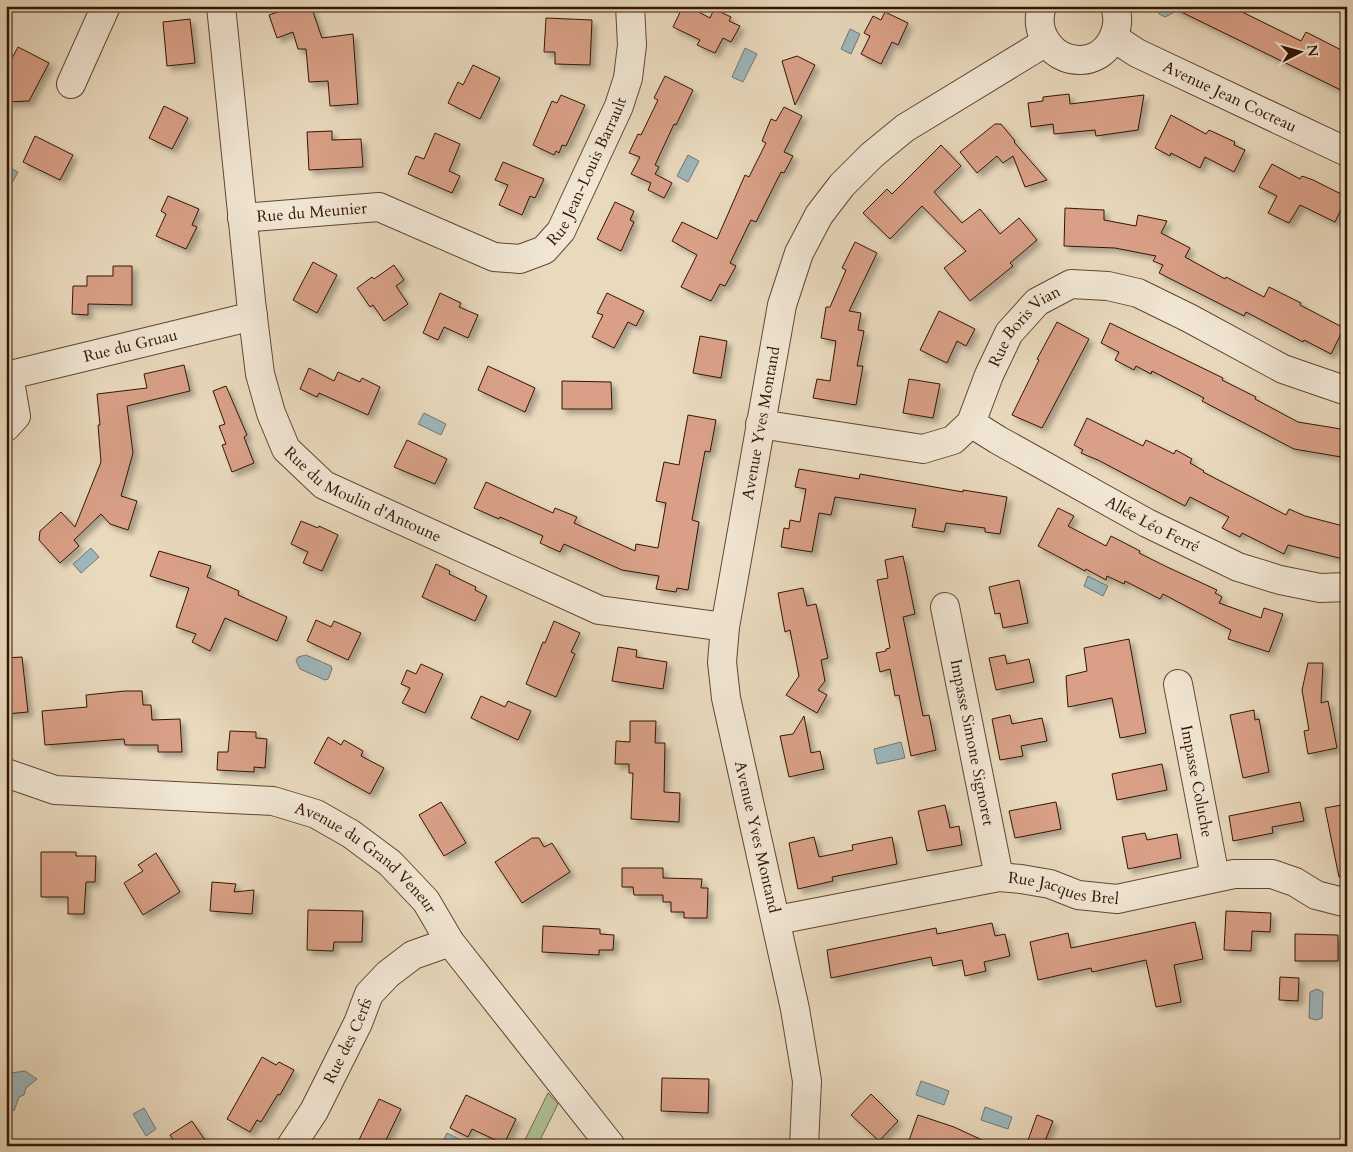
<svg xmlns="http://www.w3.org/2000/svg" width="1353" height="1152" viewBox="0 0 1353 1152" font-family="Cardo,serif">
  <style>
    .green { fill: #b0c095; stroke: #726a4c }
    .water { fill: #9db7bc; stroke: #737672 }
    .building { fill: #d9a087; stroke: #331502; filter: url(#shadow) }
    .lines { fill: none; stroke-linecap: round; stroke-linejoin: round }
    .minor-casing { stroke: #604631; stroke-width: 30 }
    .minor { stroke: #f1e6d4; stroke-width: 28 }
    .labels { text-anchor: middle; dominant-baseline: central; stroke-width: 4; stroke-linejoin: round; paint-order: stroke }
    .street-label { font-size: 16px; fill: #331502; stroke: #f1e6d4 }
  </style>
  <defs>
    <filter id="shadow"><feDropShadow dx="4.5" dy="4.5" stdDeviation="2.5" flood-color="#0004"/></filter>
  </defs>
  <rect width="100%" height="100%" fill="#e9d9bd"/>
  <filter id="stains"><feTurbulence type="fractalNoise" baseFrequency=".004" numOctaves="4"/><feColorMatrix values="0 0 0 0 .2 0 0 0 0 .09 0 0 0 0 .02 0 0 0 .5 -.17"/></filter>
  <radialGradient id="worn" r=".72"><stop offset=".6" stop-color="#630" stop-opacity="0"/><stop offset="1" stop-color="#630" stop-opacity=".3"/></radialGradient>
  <polygon class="green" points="548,1093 558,1104 537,1146 522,1146"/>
  <g class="water">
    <polygon points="1154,6 1174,6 1173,13 1165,17 1159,14 1159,9"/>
    <polygon points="850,29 860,34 851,54 841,49"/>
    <polygon points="745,48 757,54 743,82 732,77"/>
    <polygon points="688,155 699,161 688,182 677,176"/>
    <polygon points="6,166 18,172 12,183 6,180"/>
    <polygon points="424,413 446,424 441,435 418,424"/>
    <polygon points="91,548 99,557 81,573 73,564"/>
    <polygon points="1088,576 1108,586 1103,596 1084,586"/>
    <polygon points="306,655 331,666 332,669 328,679 325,680 300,669 296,661 298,657"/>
    <polygon points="901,742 905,758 877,764 874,749"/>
    <polygon points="1317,989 1323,992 1322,1018 1316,1020 1309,1018 1310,992"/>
    <polygon points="25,1071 37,1079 26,1088 24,1095 19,1097 14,1111 6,1105 6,1077 11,1073"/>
    <polygon points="921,1081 949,1091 944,1105 916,1095"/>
    <polygon points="985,1107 1012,1117 1008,1129 981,1120"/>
    <polygon points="144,1108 156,1129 146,1136 133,1114"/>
    <polygon points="447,1133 461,1140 458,1146 441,1146"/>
  </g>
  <g class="building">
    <polygon points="296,6 311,6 322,38 353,34 358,104 330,106 328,81 309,82 306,49 298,49 293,32 277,38 269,15"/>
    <polygon points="683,6 687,6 710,18 714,9 731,17 729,21 740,26 731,42 723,38 715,53 697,45 700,40 673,27"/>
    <polygon points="1169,6 1230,6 1301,41 1306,32 1347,53 1347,93"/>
    <polygon points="885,12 908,23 898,45 892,42 881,64 861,54 870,36 864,33 873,16 881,20"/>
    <polygon points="546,18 592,20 590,65 555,64 555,52 544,52"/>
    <polygon points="190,19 195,63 167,66 163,22"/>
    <polygon points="18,47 49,63 29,101 6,102 6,69"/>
    <polygon points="797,56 815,65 795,105 782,61"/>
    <polygon points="473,65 500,78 480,119 448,103 458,82 463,85"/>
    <polygon points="665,76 693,90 676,125 674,124 655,165 659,167 655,174 672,183 664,198 648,190 651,183 631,174 640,157 629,153 638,134 641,135 658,100 654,98"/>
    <polygon points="1069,94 1070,104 1144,95 1138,130 1096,136 1095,130 1054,134 1053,124 1031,127 1028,103 1043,101 1043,97"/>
    <polygon points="561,95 585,105 566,146 562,145 559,153 556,151 554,155 533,145 552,101 557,103"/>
    <polygon points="164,106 188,118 172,149 149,138"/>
    <polygon points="784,107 802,116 784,152 793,156 784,173 781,172 756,222 751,220 730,263 736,266 725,286 720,284 711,301 681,287 697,255 672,241 682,222 717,239 745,175 749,177 766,143 762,141 771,119 776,121"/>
    <polygon points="1171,115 1206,134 1209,130 1235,142 1234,145 1245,150 1234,172 1205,157 1200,168 1171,153 1170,156 1155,148"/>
    <polygon points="995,124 1001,124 1015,141 1014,142 1047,180 1025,187 1013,156 1003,163 997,156 977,173 960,152"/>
    <polygon points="332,131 332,140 361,139 363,167 309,170 307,132"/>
    <polygon points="435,133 460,144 449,171 460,176 452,193 408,174 416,156 424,159"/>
    <polygon points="35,136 73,155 60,180 23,162"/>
    <polygon points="941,145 961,166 934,192 962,223 980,209 1000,234 1019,218 1037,240 1010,263 1013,266 970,301 944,268 966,251 922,206 890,239 863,213 887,189 892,194"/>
    <polygon points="503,162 544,179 535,198 530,196 522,215 499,205 508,185 495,180"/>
    <polygon points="1272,164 1300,179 1302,176 1313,180 1347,197 1335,222 1300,205 1289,223 1268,213 1277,196 1259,187"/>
    <polygon points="168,196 199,209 192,225 197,227 186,249 156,236 166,214 161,211"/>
    <polygon points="615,202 634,211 630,220 634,222 621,251 597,239"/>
    <polygon points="1065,208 1104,210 1104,220 1136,226 1138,215 1167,221 1161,233 1190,248 1185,257 1225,279 1226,277 1264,297 1269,287 1301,303 1300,305 1344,328 1331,354 1304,340 1303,342 1246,312 1244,316 1159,273 1163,265 1153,261 1156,256 1115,248 1064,246"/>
    <polygon points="855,242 877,253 849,311 861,313 858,330 864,331 857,366 863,366 856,405 813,398 817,379 830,381 836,341 821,338 826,307 830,307 846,270 842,268"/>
    <polygon points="313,262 337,275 317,313 293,300"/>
    <polygon points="394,265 404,280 396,286 408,304 384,321 373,305 370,307 357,288 372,277 374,279"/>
    <polygon points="113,266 132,266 132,305 88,304 88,315 72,314 73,286 87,286 87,276 113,276"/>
    <polygon points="440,293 461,303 459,307 478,315 468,338 444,327 438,340 423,333"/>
    <polygon points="607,293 644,311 636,326 628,322 614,348 592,337 603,315 597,313"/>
    <polygon points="939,311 975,329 966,346 957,341 947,363 920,350"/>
    <polygon points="1057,322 1089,339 1042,428 1012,415 1039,360 1037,359"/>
    <polygon points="1110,323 1223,378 1222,380 1256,397 1255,399 1298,422 1347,430 1347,458 1294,449 1202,401 1204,398 1152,371 1151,374 1136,366 1134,370 1115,360 1119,352 1101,343"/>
    <polygon points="700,336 727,341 721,378 693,373"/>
    <polygon points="184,365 190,391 127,406 133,453 121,496 137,501 128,530 110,524 101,514 74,540 79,546 60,563 39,540 40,531 61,512 75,527 101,462 98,425 100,425 97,394 147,388 144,374"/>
    <polygon points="488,366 535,388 525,412 478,390"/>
    <polygon points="309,368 334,381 338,372 360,382 362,378 380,387 368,415 319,393 317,397 300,389"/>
    <polygon points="909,379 940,384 933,418 903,413"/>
    <polygon points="562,381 611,382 612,409 562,409"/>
    <polygon points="226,386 247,435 244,437 254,463 232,472 222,445 226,444 219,426 225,424 213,391"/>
    <polygon points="688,415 716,420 710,452 705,451 692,520 699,522 688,590 677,588 676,592 656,589 659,576 622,570 564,544 560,552 540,543 543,536 500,517 499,519 474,508 486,482 553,513 555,508 577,517 574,523 635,551 636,544 658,548 666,503 656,501 664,462 679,465"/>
    <polygon points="1087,418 1143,446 1146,440 1174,454 1176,450 1192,459 1190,463 1204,471 1203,472 1286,515 1289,509 1305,516 1347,527 1347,560 1288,545 1284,554 1242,533 1240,537 1222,528 1229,517 1190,497 1185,506 1098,460 1088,456 1081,453 1083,450 1074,445"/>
    <polygon points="407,440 447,459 435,484 394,467"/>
    <polygon points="799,469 859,479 860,474 963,492 963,490 1007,497 1000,534 985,532 985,528 946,523 944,532 912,527 916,509 835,497 831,515 819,513 812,552 781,547 784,528 789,529 790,520 800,522 806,489 795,487"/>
    <polygon points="1058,508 1074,516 1068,526 1106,546 1111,536 1140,551 1139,553 1165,566 1217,590 1215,593 1222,597 1219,603 1261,618 1264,608 1283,614 1269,652 1228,639 1231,630 1163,594 1160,599 1125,581 1124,584 1107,576 1106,580 1086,569 1085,571 1038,546"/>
    <polygon points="301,521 318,528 319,526 338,535 322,571 303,563 308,552 291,544"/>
    <polygon points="159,551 211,566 207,577 239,591 238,595 287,617 277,641 225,618 210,651 192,642 196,634 176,627 189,588 150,576"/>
    <polygon points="903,556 915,614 903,617 923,716 929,715 936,750 911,756 899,695 895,696 890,669 880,672 876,653 886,651 886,649 890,648 877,580 888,578 885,560"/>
    <polygon points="436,564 450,571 449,574 476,587 475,590 487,596 475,621 422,597"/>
    <polygon points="1019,580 1028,623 1003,628 1000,613 995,614 989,587"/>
    <polygon points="803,588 807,606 816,604 828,658 821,660 825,681 818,690 827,695 817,713 786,695 799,676 790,630 785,632 778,593"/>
    <polygon points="316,620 331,627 334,621 361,633 348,660 307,641"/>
    <polygon points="554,621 580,633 571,652 575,654 556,697 526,684 543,642 545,643"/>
    <polygon points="1129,639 1146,733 1120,738 1112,698 1068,707 1066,676 1087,671 1084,648"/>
    <polygon points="618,647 637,650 636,657 667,662 663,689 612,681"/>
    <polygon points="1005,655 1007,664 1029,659 1034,682 996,690 989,658"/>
    <polygon points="22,657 28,712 6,714 6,658"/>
    <polygon points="1308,663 1323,663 1321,703 1328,701 1337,748 1308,754 1304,731 1309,730 1302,690"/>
    <polygon points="421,664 443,674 425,713 402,703 410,688 401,684 407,670 416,674"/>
    <polygon points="125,691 142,691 143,705 151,705 152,720 180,719 182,752 158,752 158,745 125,745 124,739 45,745 42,711 87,707 86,695"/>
    <polygon points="481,696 505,707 508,701 531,711 518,740 471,718"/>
    <polygon points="1254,710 1255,720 1259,719 1269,772 1243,778 1230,715"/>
    <polygon points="1010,715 1012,724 1042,718 1047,741 1021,746 1023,756 1000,760 992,719"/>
    <polygon points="804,716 811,753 820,751 824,769 789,777 780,736 793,734"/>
    <polygon points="630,721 656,721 655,743 665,743 664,792 680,793 679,822 631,819 633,773 629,773 629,764 615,764 616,741 630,742"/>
    <polygon points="230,731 256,732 256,738 267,739 265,768 254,767 254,772 217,770 218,752 228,752"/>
    <polygon points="328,737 341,745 344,740 363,751 361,756 384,768 370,794 314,763"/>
    <polygon points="1162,764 1167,790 1117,800 1112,774"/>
    <polygon points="441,802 466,843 444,856 419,815"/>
    <polygon points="1056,802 1061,829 1015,838 1009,811"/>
    <polygon points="1300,802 1304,821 1272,827 1273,833 1233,841 1229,816"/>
    <polygon points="1347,804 1347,876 1339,877 1325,808"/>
    <polygon points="945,805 950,828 959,826 962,845 927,851 918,811"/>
    <polygon points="1145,833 1147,840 1177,834 1181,858 1128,869 1122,837"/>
    <polygon points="814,837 819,857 853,850 852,845 892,837 897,864 832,877 833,881 798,889 789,843"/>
    <polygon points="532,838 539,838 544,847 552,843 570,872 522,903 495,862"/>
    <polygon points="41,852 76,852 76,856 96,856 95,882 86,882 84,914 68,914 68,897 41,897"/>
    <polygon points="156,853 180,892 143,915 124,883 143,871 138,865"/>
    <polygon points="622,868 663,868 663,878 702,879 701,888 708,888 707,918 684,918 684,912 671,912 671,902 663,902 663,895 634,895 633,887 622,887"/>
    <polygon points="212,882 236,884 234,892 254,890 252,914 210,911"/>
    <polygon points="308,910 363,911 362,942 334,942 333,951 307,950"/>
    <polygon points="1226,911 1271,913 1270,932 1252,931 1251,951 1224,950"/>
    <polygon points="1195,922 1203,959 1174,965 1181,1002 1156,1007 1146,960 1092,972 1091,968 1038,980 1030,942 1068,933 1071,948"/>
    <polygon points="992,923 995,936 1005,934 1010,956 984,962 986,971 965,976 962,960 933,966 931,957 831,978 827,950 936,928 937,934"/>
    <polygon points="543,926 600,929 600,934 614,935 613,950 599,950 599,955 542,952"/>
    <polygon points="1295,934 1338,935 1338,961 1295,961"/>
    <polygon points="1280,977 1299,978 1298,1001 1279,1000"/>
    <polygon points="262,1057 276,1065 279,1062 294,1070 280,1095 278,1094 261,1122 257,1120 250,1132 227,1119"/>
    <polygon points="662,1078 709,1079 708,1113 661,1111"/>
    <polygon points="871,1094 898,1121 879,1141 851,1115"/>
    <polygon points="466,1095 516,1119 504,1144 472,1129 468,1137 450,1128"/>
    <polygon points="379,1099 401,1109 383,1146 356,1146"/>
    <polygon points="918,1115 954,1127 995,1146 907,1146"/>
    <polygon points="1037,1115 1053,1121 1043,1146 1026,1146"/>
    <polygon points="192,1121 198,1130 209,1146 177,1146 170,1135"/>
  </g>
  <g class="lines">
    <defs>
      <g id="minor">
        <path id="s1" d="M221,6l30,295 9,73 11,39 15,36 38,36 275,125 126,17"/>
        <path d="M1042,6c-9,26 10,55 39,54 27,-1 42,-30 34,-54"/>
        <path id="s2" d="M1114,38l23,15 210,99"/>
        <polyline points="71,84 106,6"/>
        <path id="s3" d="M242,218l137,-11 115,50 26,2 24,-9 17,-19 58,-125 9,-28 4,-33 -2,-39"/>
        <path id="s4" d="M6,376l247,-60"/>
        <path id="s5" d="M971,423l27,17 149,83 91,44 42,13 40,8 27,-1"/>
        <path id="s6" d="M760,424l163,25 30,-9 18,-17 18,-48 20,-42 28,-31 34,-18 37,2 30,7 51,25 94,51 64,22"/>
        <polyline points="6,427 16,416 9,375"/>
        <path id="s7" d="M945,607l54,270"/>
        <path id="s8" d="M1178,684l37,193"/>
        <path id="s9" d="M6,773l49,17 218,11 43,13 35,20 39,29 36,38 24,41 161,204"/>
        <path id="s10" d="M777,920l222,-43 22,2 29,5 28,11 39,4 117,-25h38l23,8 21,13 31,8"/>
        <path id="s11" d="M291,1146l23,-35 44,-88 11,-29 19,-20 25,-19 37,-13"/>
        <path id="s12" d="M804,1146l3,-65 -12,-72 -69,-311 -4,-36 3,-35 57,-322 17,-52 20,-38 23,-30 30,-30 33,-27 141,-86"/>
      </g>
    </defs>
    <use href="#minor" class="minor-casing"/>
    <use href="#minor" class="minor"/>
  </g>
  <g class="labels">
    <g class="street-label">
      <text stroke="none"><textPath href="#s2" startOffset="130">Avenue Jean Cocteau</textPath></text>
      <text stroke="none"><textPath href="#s3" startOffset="405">Rue Jean-Louis Barrault</textPath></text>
      <text stroke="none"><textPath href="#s3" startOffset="70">Rue du Meunier</textPath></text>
      <text stroke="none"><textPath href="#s6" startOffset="334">Rue Boris Vian</textPath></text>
      <text stroke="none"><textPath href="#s4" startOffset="128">Rue du Gruau</textPath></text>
      <text stroke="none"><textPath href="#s12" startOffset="735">Avenue Yves Montand</textPath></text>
      <text stroke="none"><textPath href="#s1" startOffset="540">Rue du Moulin d'Antoune</textPath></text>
      <text stroke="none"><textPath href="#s5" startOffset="208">Allée Léo Ferré</textPath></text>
      <text stroke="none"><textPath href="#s7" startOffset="138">Impasse Simone Signoret</textPath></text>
      <text stroke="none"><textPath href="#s8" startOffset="99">Impasse Coluche</textPath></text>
      <text transform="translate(757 837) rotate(77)">Avenue Yves Montand</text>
      <text stroke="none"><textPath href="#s9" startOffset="381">Avenue du Grand Veneur</textPath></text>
      <text stroke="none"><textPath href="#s10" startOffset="292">Rue Jacques Brel</textPath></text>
      <text stroke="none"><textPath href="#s11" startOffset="120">Rue des Cerfs</textPath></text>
    </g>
  </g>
  <rect width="1353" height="1152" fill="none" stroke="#e9d9bd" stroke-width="25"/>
  <rect x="8" y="8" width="1338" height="1137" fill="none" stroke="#331502" stroke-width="2.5"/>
  <rect x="12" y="12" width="1328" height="1127" fill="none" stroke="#331502"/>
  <g transform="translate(1300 52) rotate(84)" stroke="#f1e6d4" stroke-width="4" paint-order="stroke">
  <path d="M0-4L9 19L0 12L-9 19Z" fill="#331502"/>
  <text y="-8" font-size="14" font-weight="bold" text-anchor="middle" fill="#331502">N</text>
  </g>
  <rect width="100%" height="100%" filter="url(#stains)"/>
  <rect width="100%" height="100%" fill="url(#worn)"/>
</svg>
